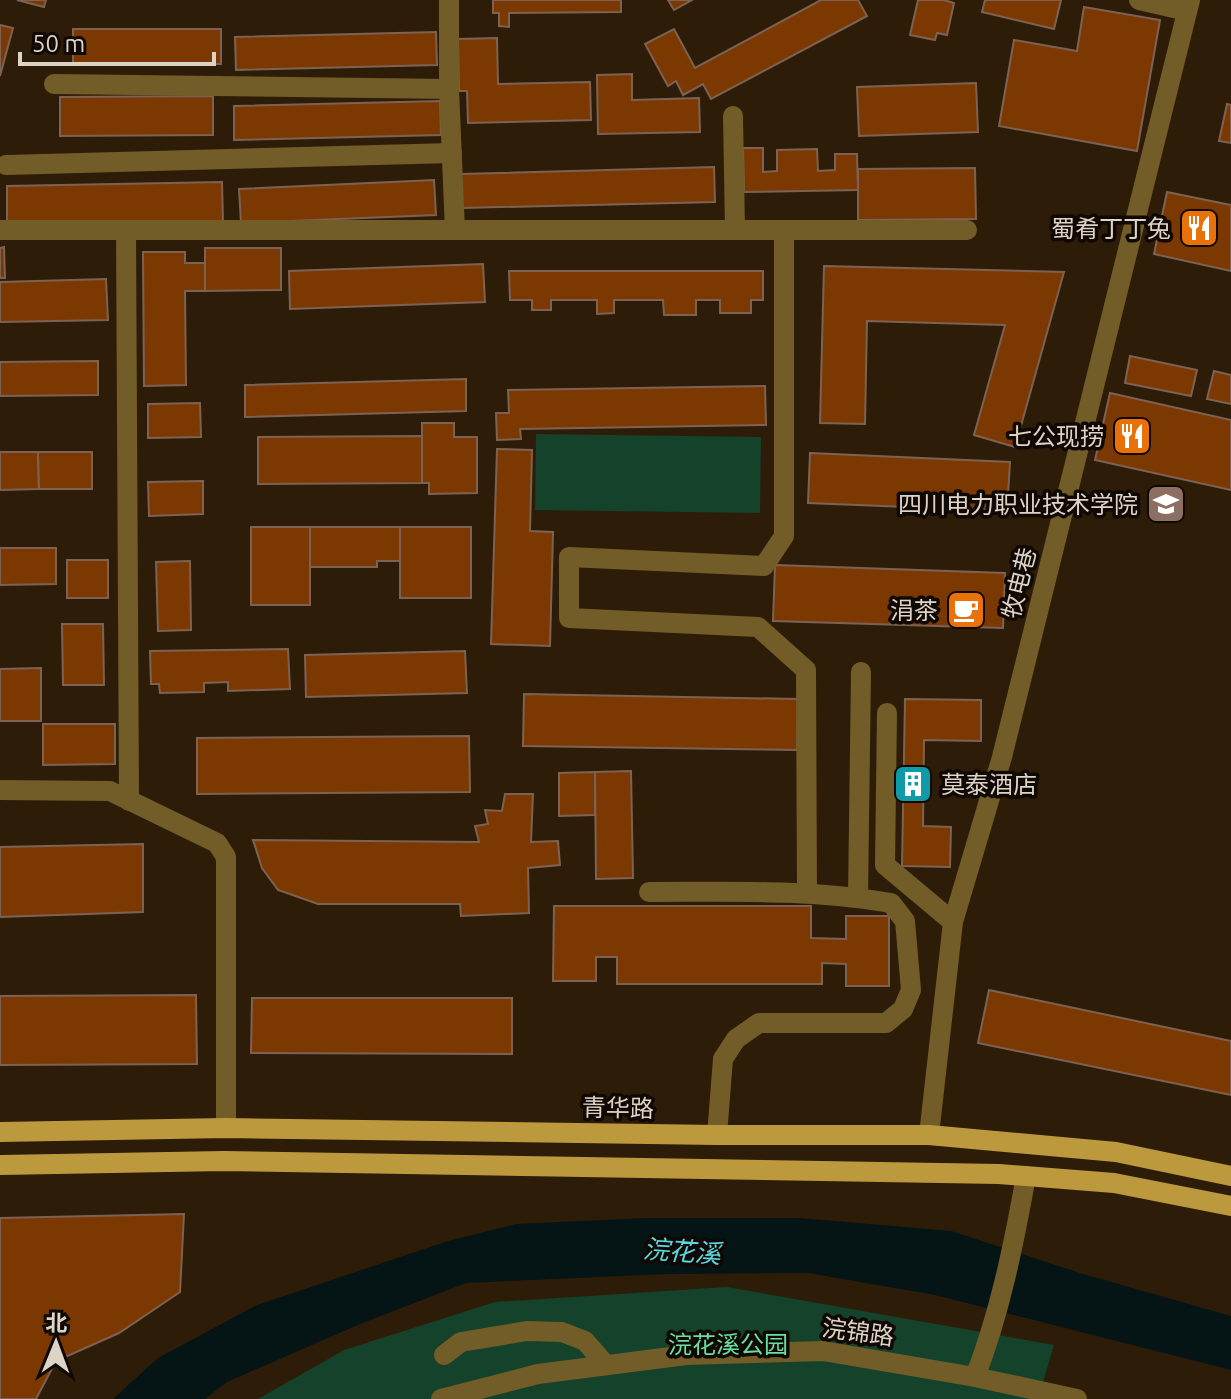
<svg xmlns="http://www.w3.org/2000/svg" width="1231" height="1399" viewBox="0 0 1231 1399" font-family="Ubuntu,'Noto Sans SC',sans-serif">
  <style>
    .green { fill: #14422b }
    .water { fill: #051415 }
    .building { fill: #7c3801; stroke: #7d6253; stroke-width: 2 }
    .lines { fill: none; stroke-linecap: round; stroke-linejoin: round }
    .minor { stroke: #725c27; stroke-width: 20 }
    .major { stroke: #bd993e; stroke-width: 20 }
    .labels { text-anchor: middle; dominant-baseline: central; stroke-width: 7; stroke-linejoin: round; paint-order: stroke }
    .poi-label { font-size: 24px; fill: #ded3c7; stroke: #100903; text-anchor: end }
    .street-label { font-size: 24px; fill: #ded3c7; stroke: #100903 }
    .park-label { font-size: 24px; fill: #67dfa1; stroke: #100903 }
    .water-label { font-size: 26px; font-style: italic; fill: #58d9e1; stroke: #100903 }
  </style>
  <rect width="100%" height="100%" fill="#2d1d08"/>
  <g class="green">
    <polygon points="536,434 761,437 760,513 535,510"/>
    <polygon points="727,1287 1054,1345 1038,1399 258,1399 344,1350 495,1302"/>
  </g>
  <polygon class="water" points="647,1218 799,1218 951,1231 1083,1274 1231,1316 1231,1370 935,1295 808,1273 667,1274 466,1283 360,1324 227,1382 205,1399 113,1399 158,1358 257,1305 448,1241 516,1224"/>
  <g class="building">
    <polygon points="17,0 46,0 44,7"/>
    <polygon points="493,0 621,0 621,12 509,13 509,27 499,26 499,13 493,13"/>
    <polygon points="668,0 692,0 674,10"/>
    <polygon points="821,0 858,0 867,16 711,99 703,84 683,95 676,81 668,86 645,44 674,29 695,68"/>
    <polygon points="918,0 944,0 954,3 947,35 937,33 935,40 910,35"/>
    <polygon points="985,0 1061,0 1054,29 982,12"/>
    <polygon points="1084,7 1160,20 1137,151 999,126 1014,40 1077,51"/>
    <polygon points="0,25 13,28 0,76"/>
    <rect x="73" y="29" width="148" height="35"/>
    <polygon points="436,32 437,65 236,70 235,37"/>
    <polygon points="497,38 498,84 590,82 591,120 468,123 467,91 459,91 458,39"/>
    <polygon points="632,74 632,100 699,98 700,132 598,134 597,75"/>
    <polygon points="976,83 978,132 859,136 857,87"/>
    <polygon points="213,96 213,135 60,136 60,97"/>
    <polygon points="440,101 441,135 234,140 234,106"/>
    <polygon points="1227,104 1231,105 1231,143 1219,141"/>
    <polygon points="743,148 763,148 763,172 777,171 777,150 817,149 818,171 835,170 835,154 857,154 858,190 744,192"/>
    <polygon points="714,167 715,202 462,208 461,174"/>
    <polygon points="975,168 976,219 858,220 858,169"/>
    <polygon points="434,180 436,215 241,223 239,189"/>
    <polygon points="222,182 223,222 7,226 7,186"/>
    <polygon points="1167,192 1231,205 1231,271 1154,254"/>
    <polygon points="4,247 5,278 0,278 0,248"/>
    <polygon points="205,248 281,248 281,290 205,291"/>
    <polygon points="143,252 185,252 185,263 205,263 205,291 185,291 186,385 144,386"/>
    <polygon points="483,264 485,302 290,309 289,271"/>
    <polygon points="824,266 1064,272 1015,447 974,435 1005,325 867,321 865,424 820,423"/>
    <polygon points="509,271 763,271 763,300 751,300 751,313 720,313 720,300 696,300 696,315 664,315 663,300 614,300 614,313 597,314 597,300 551,300 551,310 532,310 532,300 510,300"/>
    <polygon points="106,279 108,320 0,322 0,282"/>
    <polygon points="1130,356 1197,370 1191,396 1125,383"/>
    <polygon points="98,361 98,395 0,396 0,362"/>
    <polygon points="1214,371 1231,375 1231,404 1207,399"/>
    <polygon points="466,379 466,411 245,417 245,385"/>
    <polygon points="765,386 766,425 520,429 521,439 497,440 496,413 509,413 508,390"/>
    <polygon points="1110,393 1231,420 1231,490 1095,460"/>
    <polygon points="200,403 201,437 148,438 148,404"/>
    <polygon points="422,423 454,423 454,437 477,437 477,493 429,494 429,483 422,483"/>
    <polygon points="422,436 422,483 258,484 258,437"/>
    <polygon points="497,449 532,450 530,531 553,532 550,646 491,644"/>
    <polygon points="0,452 38,452 39,489 0,490"/>
    <polygon points="38,452 92,452 92,489 39,489"/>
    <polygon points="810,453 1010,462 1007,511 808,503"/>
    <polygon points="203,481 203,514 149,516 148,482"/>
    <rect x="251" y="527" width="59" height="78"/>
    <polygon points="310,527 400,527 400,561 377,561 377,567 310,567"/>
    <rect x="400" y="527" width="71" height="71"/>
    <polygon points="0,548 56,548 56,584 0,585"/>
    <rect x="67" y="560" width="41" height="38"/>
    <polygon points="190,561 191,630 158,631 156,562"/>
    <polygon points="775,565 1005,573 1003,628 773,621"/>
    <polygon points="62,624 103,624 104,685 63,685"/>
    <polygon points="288,649 290,689 228,691 228,682 204,683 204,692 160,693 159,684 151,684 150,651"/>
    <polygon points="465,651 467,693 306,697 305,655"/>
    <polygon points="41,668 41,721 0,721 0,669"/>
    <polygon points="524,694 798,699 797,750 523,746"/>
    <polygon points="905,699 981,700 981,741 924,740 923,826 951,827 950,867 902,866"/>
    <polygon points="43,724 115,724 115,764 43,765"/>
    <polygon points="469,736 470,792 197,794 197,738"/>
    <polygon points="631,771 633,878 596,879 595,772"/>
    <polygon points="595,772 595,815 559,816 559,773"/>
    <polygon points="505,794 533,794 531,842 558,841 560,865 528,868 529,913 461,916 460,904 318,904 278,890 262,868 253,840 479,842 475,826 488,824 485,810 502,811"/>
    <polygon points="143,844 143,912 0,917 0,847"/>
    <polygon points="554,906 811,906 811,938 846,939 846,916 889,916 889,986 846,986 846,964 822,963 822,984 617,984 617,957 596,957 596,981 553,981"/>
    <polygon points="989,990 1231,1041 1231,1095 978,1043"/>
    <polygon points="196,995 197,1064 0,1065 0,996"/>
    <polygon points="252,998 512,998 512,1054 251,1053"/>
    <polygon points="184,1214 180,1292 119,1333 56,1361 36,1399 0,1399 0,1218"/>
  </g>
  <g class="lines">
    <g class="minor">
      <polyline points="449,0 449,89 455,230"/>
      <polyline points="1139,0 1187,11"/>
      <polyline points="54,84 449,89"/>
      <polyline points="733,116 735,230"/>
      <polyline points="6,165 452,153"/>
      <polyline points="0,230 967,230"/>
      <polyline points="126,230 129,801"/>
      <polyline points="784,230 784,536 764,566 569,557 569,618 758,627 806,670 807,893"/>
      <polyline points="887,713 885,865 953,922"/>
      <polyline points="0,790 110,791 217,843 226,857 226,1128"/>
      <path d="M649,892c81,0 162,-3 242,11l14,18 6,69 -8,19 -17,14h-127l-23,16 -13,20 -6,76"/>
      <polyline points="858,898 861,672"/>
      <polyline points="929,1135 953,922 1002,757 1190,0"/>
      <polyline points="444,1355 461,1342 527,1331 562,1332 585,1341 606,1365"/>
      <path d="M975,1377c25,-64 39,-134 51,-201"/>
      <polyline points="441,1399 538,1374 686,1355 823,1351 975,1377 1077,1399"/>
    </g>
    <g class="major">
      <polyline points="0,1132 226,1128 717,1135 929,1135 1116,1152 1231,1176"/>
      <polyline points="0,1165 224,1161 999,1174 1114,1183 1231,1206"/>
    </g>
  </g>
  <defs>
    <symbol id="restaurant-square" viewBox="-11 -11 22 22"><rect x="-9" y="-9" width="18" height="18" rx="4" fill="#e8710a" stroke="#100903"/><path d="M-5-6h1v4h1v-4h1v4h1v-4h1v5L-1.5 .5V6h-2V.5L-5-1ZM5-6V6H3V1.5H1.5Q1.5-4 5-6Z" fill="#fff"/></symbol>
    <symbol id="university-square" viewBox="-11 -11 22 22"><rect x="-9" y="-9" width="18" height="18" rx="4" fill="#8d6e63" stroke="#100903"/><path d="M0-5L7-2L0 1L-7-2ZM-4 1L0 2.5L4 1V4Q0 6-4 4Z" fill="#fff"/></symbol>
    <symbol id="cafe-square" viewBox="-11 -11 22 22"><rect x="-9" y="-9" width="18" height="18" rx="4" fill="#e8710a" stroke="#100903"/><path d="M-5.5-4.5H6V0H3Q3 3.5 0 3.5H-2.5Q-5.5 3.5-5.5 0ZM3-3.2v2h1.7v-2ZM-6 4.5H4V6H-6Z" fill="#fff"/></symbol>
    <symbol id="building-square" viewBox="-11 -11 22 22"><rect x="-9" y="-9" width="18" height="18" rx="4" fill="#0f9aa8" stroke="#100903"/><path d="M-4-6H4V6H1V3H-1V6H-4ZM-2.5-4.3h1.7v1.8h-1.7ZM.8-4.3h1.7v1.8H.8ZM-2.5-1h1.7V.8h-1.7ZM.8-1h1.7V.8H.8Z" fill="#fff"/></symbol>
  </defs>
  <g fill-rule="evenodd">
    <use href="#restaurant-square" x="1177" y="206" width="44" height="44"/>
    <use href="#restaurant-square" x="1110" y="414" width="44" height="44"/>
    <use href="#university-square" x="1144" y="482" width="44" height="44"/>
    <use href="#cafe-square" x="944" y="588" width="44" height="44"/>
    <use href="#building-square" x="891" y="762" width="44" height="44"/>
  </g>
  <g class="labels">
    <g class="poi-label">
      <text x="1171" y="228">蜀肴丁丁兔</text>
      <text x="1104" y="436">七公现捞</text>
      <text x="1138" y="504">四川电力职业技术学院</text>
      <text x="938" y="610">涓茶</text>
      <text x="941" y="784" text-anchor="start">莫泰酒店</text>
    </g>
    <g class="street-label">
      <text transform="translate(1019 583) rotate(-76)">牧电巷</text>
      <text transform="translate(618 1108) rotate(1)">青华路</text>
      <text transform="translate(858 1332) rotate(8)">浣锦路</text>
    </g>
    <g class="park-label">
      <text x="728" y="1344">浣花溪公园</text>
    </g>
    <g class="water-label">
      <text transform="translate(682 1251) rotate(4)">浣花溪</text>
    </g>
  </g>
  <g transform="translate(56 1343) rotate(1)" stroke="#100903" stroke-width="6" paint-order="stroke">
  <path d="M0-6L14 30L0 20L-14 30Z" fill="#ded3c7"/>
  <text y="-12" font-size="22" font-weight="bold" text-anchor="middle" fill="#ded3c7">北</text>
  </g>
  <path d="M20 52v12h194v-12" fill="none" stroke="#ded3c7" stroke-width="4"/>
  <text x="32" y="52" font-size="24" fill="#ded3c7" stroke="#100903" stroke-width="6" paint-order="stroke">50 m</text>
</svg>
